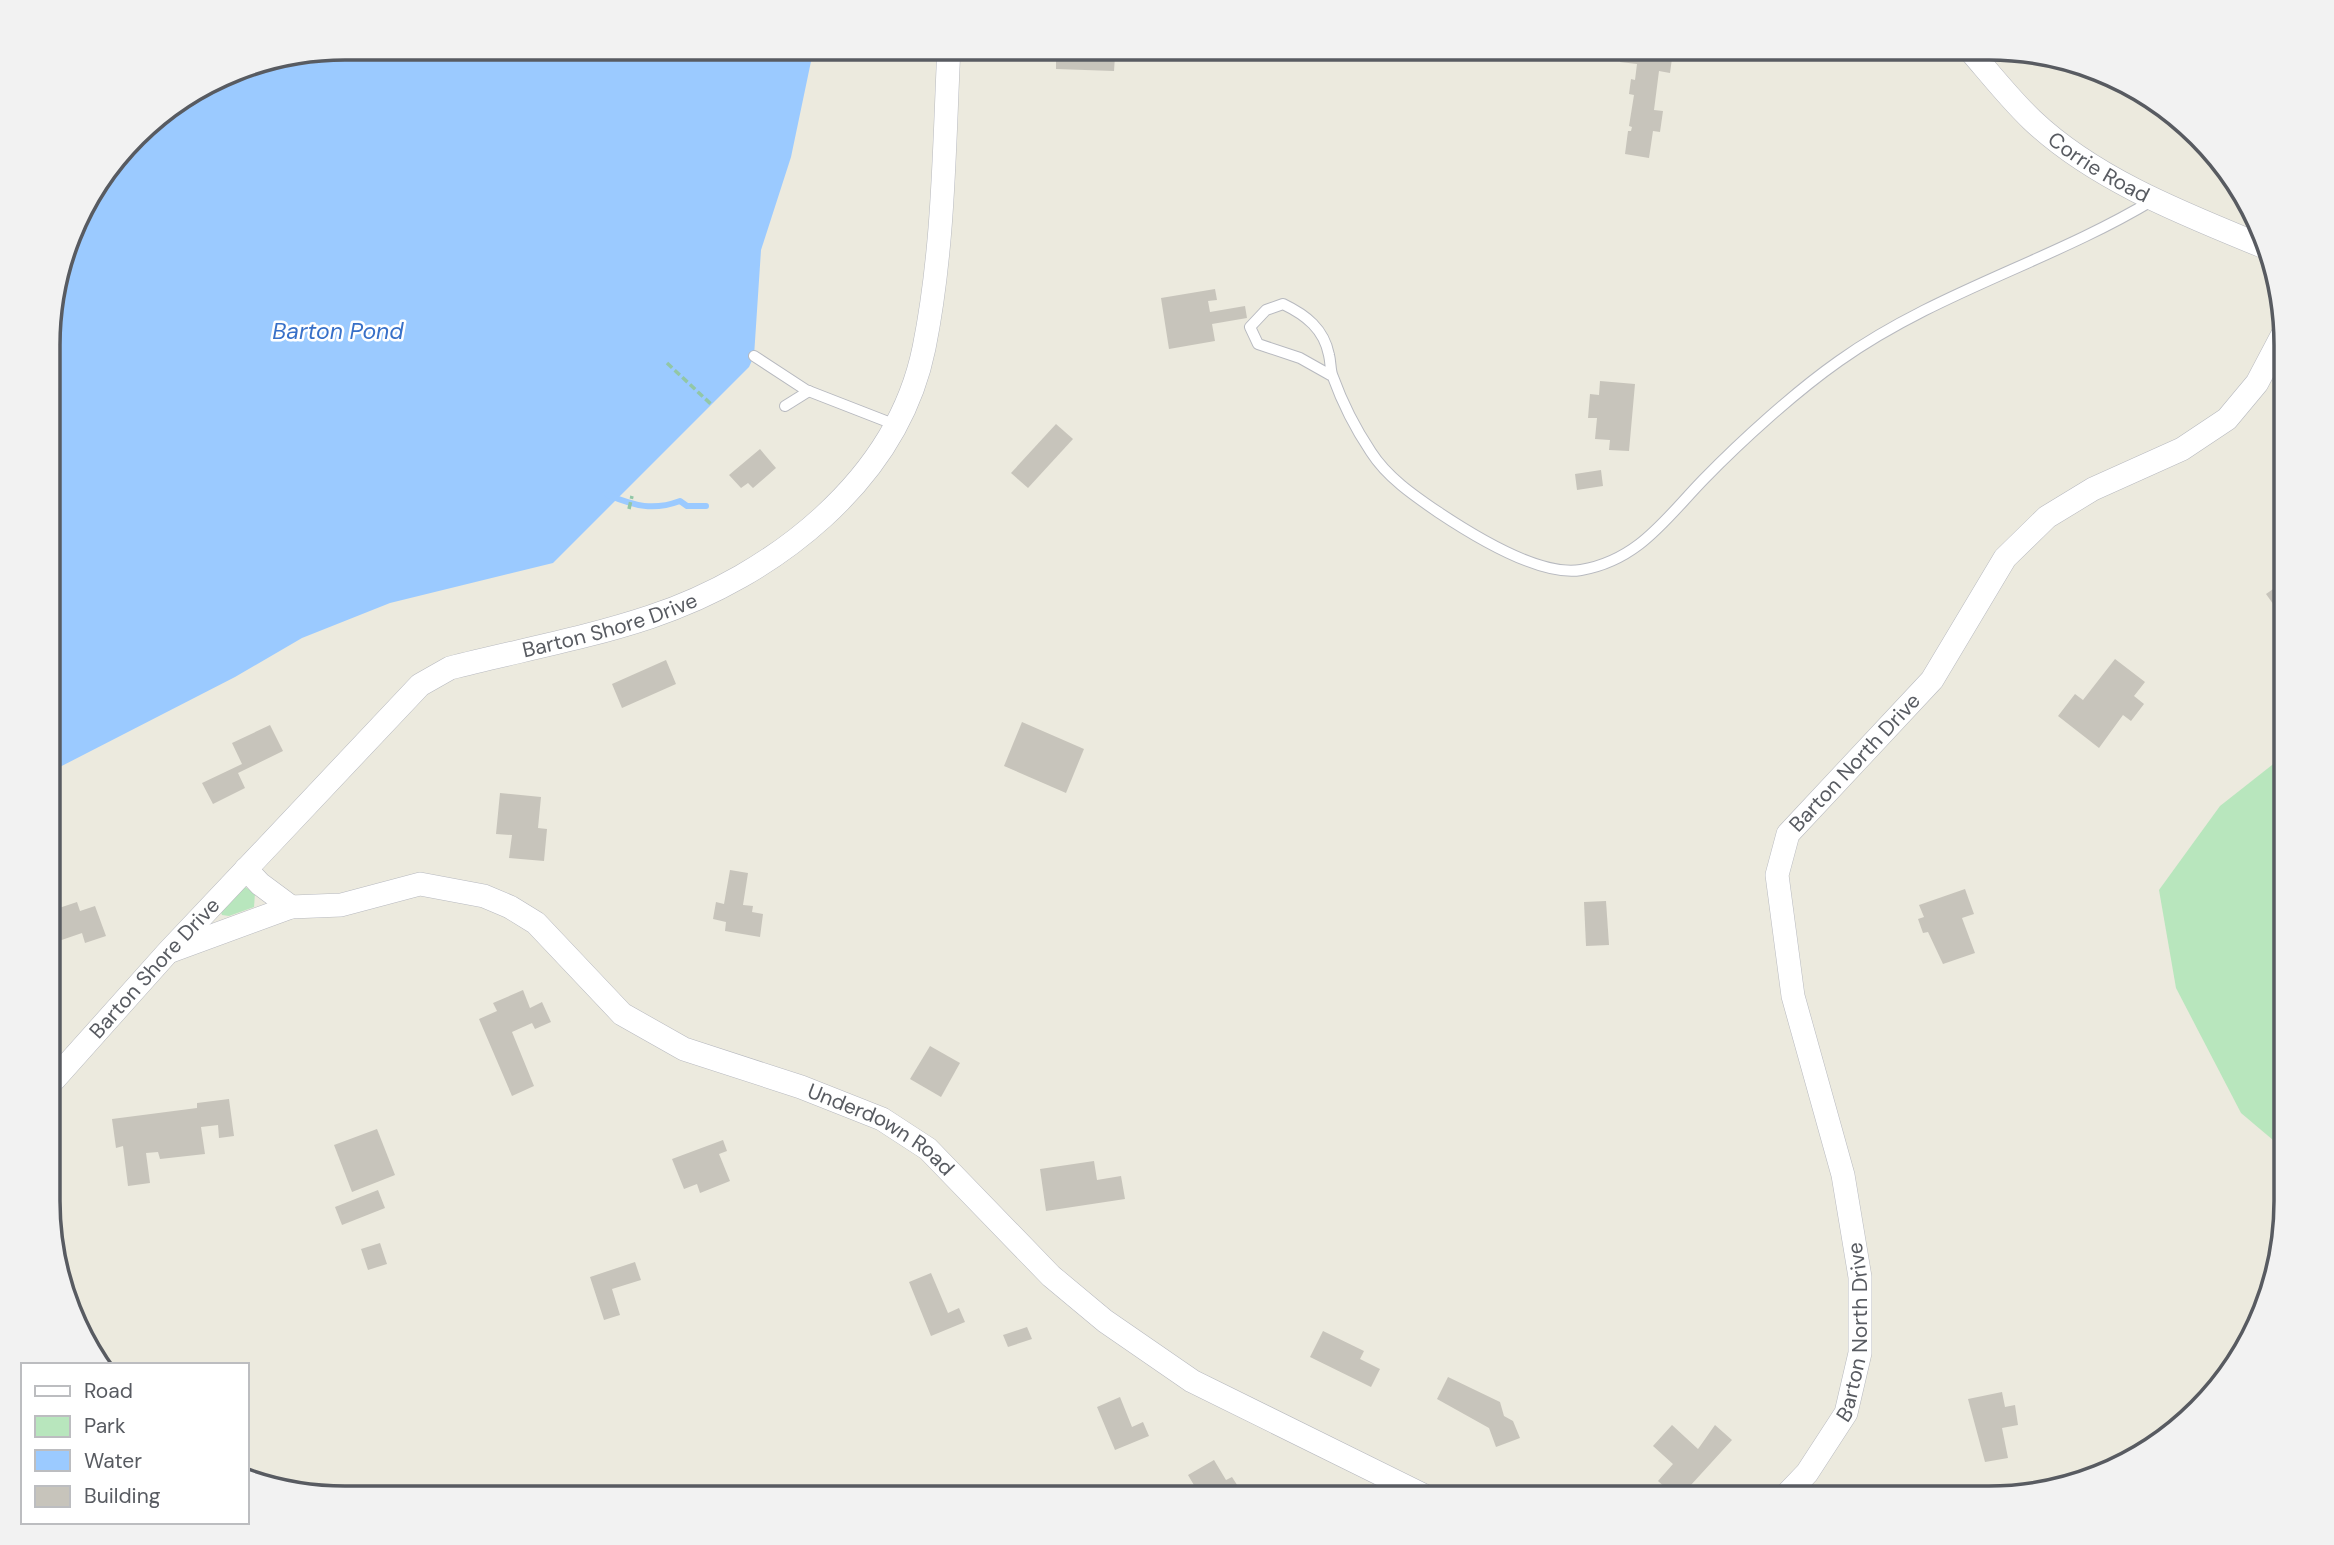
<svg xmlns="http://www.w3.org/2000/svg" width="2334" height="1545" viewBox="0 0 2334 1545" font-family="'DM Sans',sans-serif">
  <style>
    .green { fill: #b8e6bd }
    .water { fill: #9bcaff }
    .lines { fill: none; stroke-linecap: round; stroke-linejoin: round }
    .stream { stroke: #9bcaff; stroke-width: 6 }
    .building { fill: #c7c4bb }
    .lane-casing { stroke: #b7b9bf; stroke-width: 12 }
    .street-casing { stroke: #b7b9bf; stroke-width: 24 }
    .path { stroke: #92c7a6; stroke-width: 3.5; stroke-dasharray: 7 3.5; stroke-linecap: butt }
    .lane { stroke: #fff; stroke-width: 10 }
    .street { stroke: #fff; stroke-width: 23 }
    .labels { text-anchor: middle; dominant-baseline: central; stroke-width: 5; stroke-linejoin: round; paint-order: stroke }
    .street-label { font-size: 21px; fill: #585b61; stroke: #fff }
    .water-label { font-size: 23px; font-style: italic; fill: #3870c8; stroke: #fff }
    .rim { fill: none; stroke: #585b61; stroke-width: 3.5 }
  </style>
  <rect width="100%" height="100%" fill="#eceade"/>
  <g class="green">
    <polygon points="2286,754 2286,1151 2241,1113 2176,988 2159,890 2220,806"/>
    <polygon points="245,887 255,893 254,907 229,916 222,915 220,910 237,889"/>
  </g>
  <polygon class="water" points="345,47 814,47 791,157 761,250 754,356 749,367 553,563 390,603 302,638 235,677 50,772 50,306 78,213 148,121 231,70"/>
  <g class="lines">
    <path class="stream" d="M608,495c27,11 45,16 72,6l7,5h19"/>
  </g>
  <g class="building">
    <polygon points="1056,47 1122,47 1115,56 1114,71 1056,69"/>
    <polygon points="1622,47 1666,47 1673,51 1670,73 1659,71 1654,110 1663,111 1660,132 1653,131 1649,158 1625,154 1628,131 1631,131 1632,127 1629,126 1634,95 1629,94 1631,79 1635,80 1637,64 1620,62"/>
    <polygon points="1215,289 1217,300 1208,301 1210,312 1245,306 1247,318 1212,324 1215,341 1169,349 1161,298"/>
    <polygon points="1600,381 1635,384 1629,451 1609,450 1610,440 1595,439 1597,418 1588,418 1590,394 1599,395"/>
    <polygon points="1056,424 1073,439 1028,488 1011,473"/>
    <polygon points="760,449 776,468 753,488 748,483 741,488 729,475"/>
    <polygon points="1601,470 1603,486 1577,490 1575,474"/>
    <polygon points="2286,553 2286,579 2274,562"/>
    <polygon points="2286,580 2286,612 2281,615 2266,594"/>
    <polygon points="2115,659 2145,682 2134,696 2144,704 2131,721 2123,715 2099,748 2058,716 2075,694 2083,700"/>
    <polygon points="666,660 676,684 622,708 612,684"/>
    <polygon points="1022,722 1084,749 1066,793 1004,766"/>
    <polygon points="270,725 283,751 238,773 245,788 213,804 202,783 242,764 232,743"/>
    <polygon points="500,793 541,797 538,828 547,829 544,861 509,858 512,835 496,834"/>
    <polygon points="730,870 748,873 743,905 753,906 752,912 763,914 760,937 725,931 726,922 713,919 716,902 724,904"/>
    <polygon points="1965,889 1974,914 1962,918 1975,953 1943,964 1928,932 1923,933 1918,919 1924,917 1919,905"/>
    <polygon points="1606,901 1609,945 1586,946 1584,902"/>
    <polygon points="77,902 80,911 95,906 106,936 85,943 82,933 50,944 50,911"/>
    <polygon points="523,990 530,1008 542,1002 551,1022 535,1029 532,1023 512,1032 534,1086 512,1096 479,1019 497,1011 493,1003"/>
    <polygon points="930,1046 960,1063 941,1097 910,1079"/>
    <polygon points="229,1099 234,1136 219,1138 218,1125 201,1127 205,1154 160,1159 158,1152 146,1153 150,1183 128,1186 123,1146 116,1148 112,1119 197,1108 197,1103"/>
    <polygon points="377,1129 395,1175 352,1192 334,1145"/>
    <polygon points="723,1140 727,1151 719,1154 730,1181 700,1193 697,1184 684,1189 672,1159"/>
    <polygon points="1094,1161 1097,1180 1121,1176 1125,1199 1046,1211 1040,1169"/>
    <polygon points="378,1190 385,1208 342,1225 335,1207"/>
    <polygon points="380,1243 387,1264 368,1270 361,1249"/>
    <polygon points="635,1262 641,1280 612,1289 620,1315 604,1320 590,1277"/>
    <polygon points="931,1273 948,1313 959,1308 965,1322 931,1336 909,1282"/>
    <polygon points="1027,1327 1032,1339 1008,1347 1003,1335"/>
    <polygon points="1323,1331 1364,1351 1360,1359 1380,1369 1371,1387 1310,1357"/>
    <polygon points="1448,1377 1500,1402 1504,1416 1513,1421 1520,1438 1496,1447 1489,1428 1437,1399"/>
    <polygon points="2002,1392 2005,1407 2015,1405 2018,1425 2002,1428 2008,1458 1985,1462 1968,1399"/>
    <polygon points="1120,1397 1132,1427 1143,1422 1149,1436 1115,1450 1097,1407"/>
    <polygon points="1672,1425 1698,1449 1715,1425 1732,1440 1680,1497 1676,1497 1658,1481 1673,1464 1653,1446"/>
    <polygon points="1214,1460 1226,1480 1232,1477 1241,1491 1230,1497 1201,1497 1188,1475"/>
  </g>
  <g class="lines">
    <defs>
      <g id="lane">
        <polyline points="754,356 806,390 896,425"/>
        <path d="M1332,376l-32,-18 -42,-14 -8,-17 16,-17 17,-6c23,11 41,25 46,51 2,8 1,16 4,22 9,25 24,54 38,75 16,25 42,43 67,60 33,22 102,65 143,58 58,-10 85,-52 123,-91 38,-39 91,-87 135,-118 97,-69 213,-100 314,-161"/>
        <polyline points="785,406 809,391"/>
      </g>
      <g id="street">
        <path id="s1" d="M1967,47c21,24 41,50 65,73 62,59 152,94 230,126"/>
        <polyline points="246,869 260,884 291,907"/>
        <path id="s2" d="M171,951l120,-44 50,-2 79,-21 64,12 26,11 26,16 86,91 62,35 117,38 81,32 46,30 123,127 54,45 87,60 235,116"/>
        <path id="s3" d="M50,1084l118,-132 252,-267 30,-17c66,-17 134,-29 200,-51 123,-41 247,-136 274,-269 20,-99 20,-201 25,-301"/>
        <path id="s4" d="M1784,1497l23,-24 39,-60 14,-60v-76l-17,-102 -50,-179 -16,-121 11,-41 144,-154 73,-122 42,-41 46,-28 89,-40 45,-30 30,-36 29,-55"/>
      </g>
    </defs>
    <use href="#lane" class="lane-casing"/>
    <use href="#street" class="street-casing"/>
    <g class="path">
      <polyline points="667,363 713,406"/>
      <polyline points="629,509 632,496"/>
    </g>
    <use href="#lane" class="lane"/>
    <use href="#street" class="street"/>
  </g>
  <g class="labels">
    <g class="street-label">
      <text stroke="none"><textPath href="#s1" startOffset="180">Corrie Road</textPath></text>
      <text stroke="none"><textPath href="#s3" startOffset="744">Barton Shore Drive</textPath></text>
      <text stroke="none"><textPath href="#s4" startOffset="794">Barton North Drive</textPath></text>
      <text stroke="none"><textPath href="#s3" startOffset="156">Barton Shore Drive</textPath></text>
      <text stroke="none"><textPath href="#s2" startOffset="794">Underdown Road</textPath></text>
      <text stroke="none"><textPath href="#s4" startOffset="187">Barton North Drive</textPath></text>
    </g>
    <g class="water-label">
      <text x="338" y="331">Barton Pond</text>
    </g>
  </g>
  <path d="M0 0H2334V1545H0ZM345 60H1989A285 285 0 0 1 2274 345V1201A285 285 0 0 1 1989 1486H345A285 285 0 0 1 60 1201V345A285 285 0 0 1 345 60Z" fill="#f2f2f2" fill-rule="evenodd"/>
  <path class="rim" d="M345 60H1989A285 285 0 0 1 2274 345V1201A285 285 0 0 1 1989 1486H345A285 285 0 0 1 60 1201V345A285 285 0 0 1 345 60Z"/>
  <rect x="21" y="1363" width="228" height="161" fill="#ffffff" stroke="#bcbdc0" stroke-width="2"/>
  <rect x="35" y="1386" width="35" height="10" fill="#ffffff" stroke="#bcbdc0" stroke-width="2"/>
  <text x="84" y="1398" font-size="21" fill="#585b61">Road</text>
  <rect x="35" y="1416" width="35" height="21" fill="#b8e6bd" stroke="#bcbdc0" stroke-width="2"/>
  <text x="84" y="1433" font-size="21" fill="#585b61">Park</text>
  <rect x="35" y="1450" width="35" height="21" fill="#9bcaff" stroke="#bcbdc0" stroke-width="2"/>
  <text x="84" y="1468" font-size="21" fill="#585b61">Water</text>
  <rect x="35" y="1486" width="35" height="21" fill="#c7c4bb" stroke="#bcbdc0" stroke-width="2"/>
  <text x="84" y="1503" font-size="21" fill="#585b61">Building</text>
</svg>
